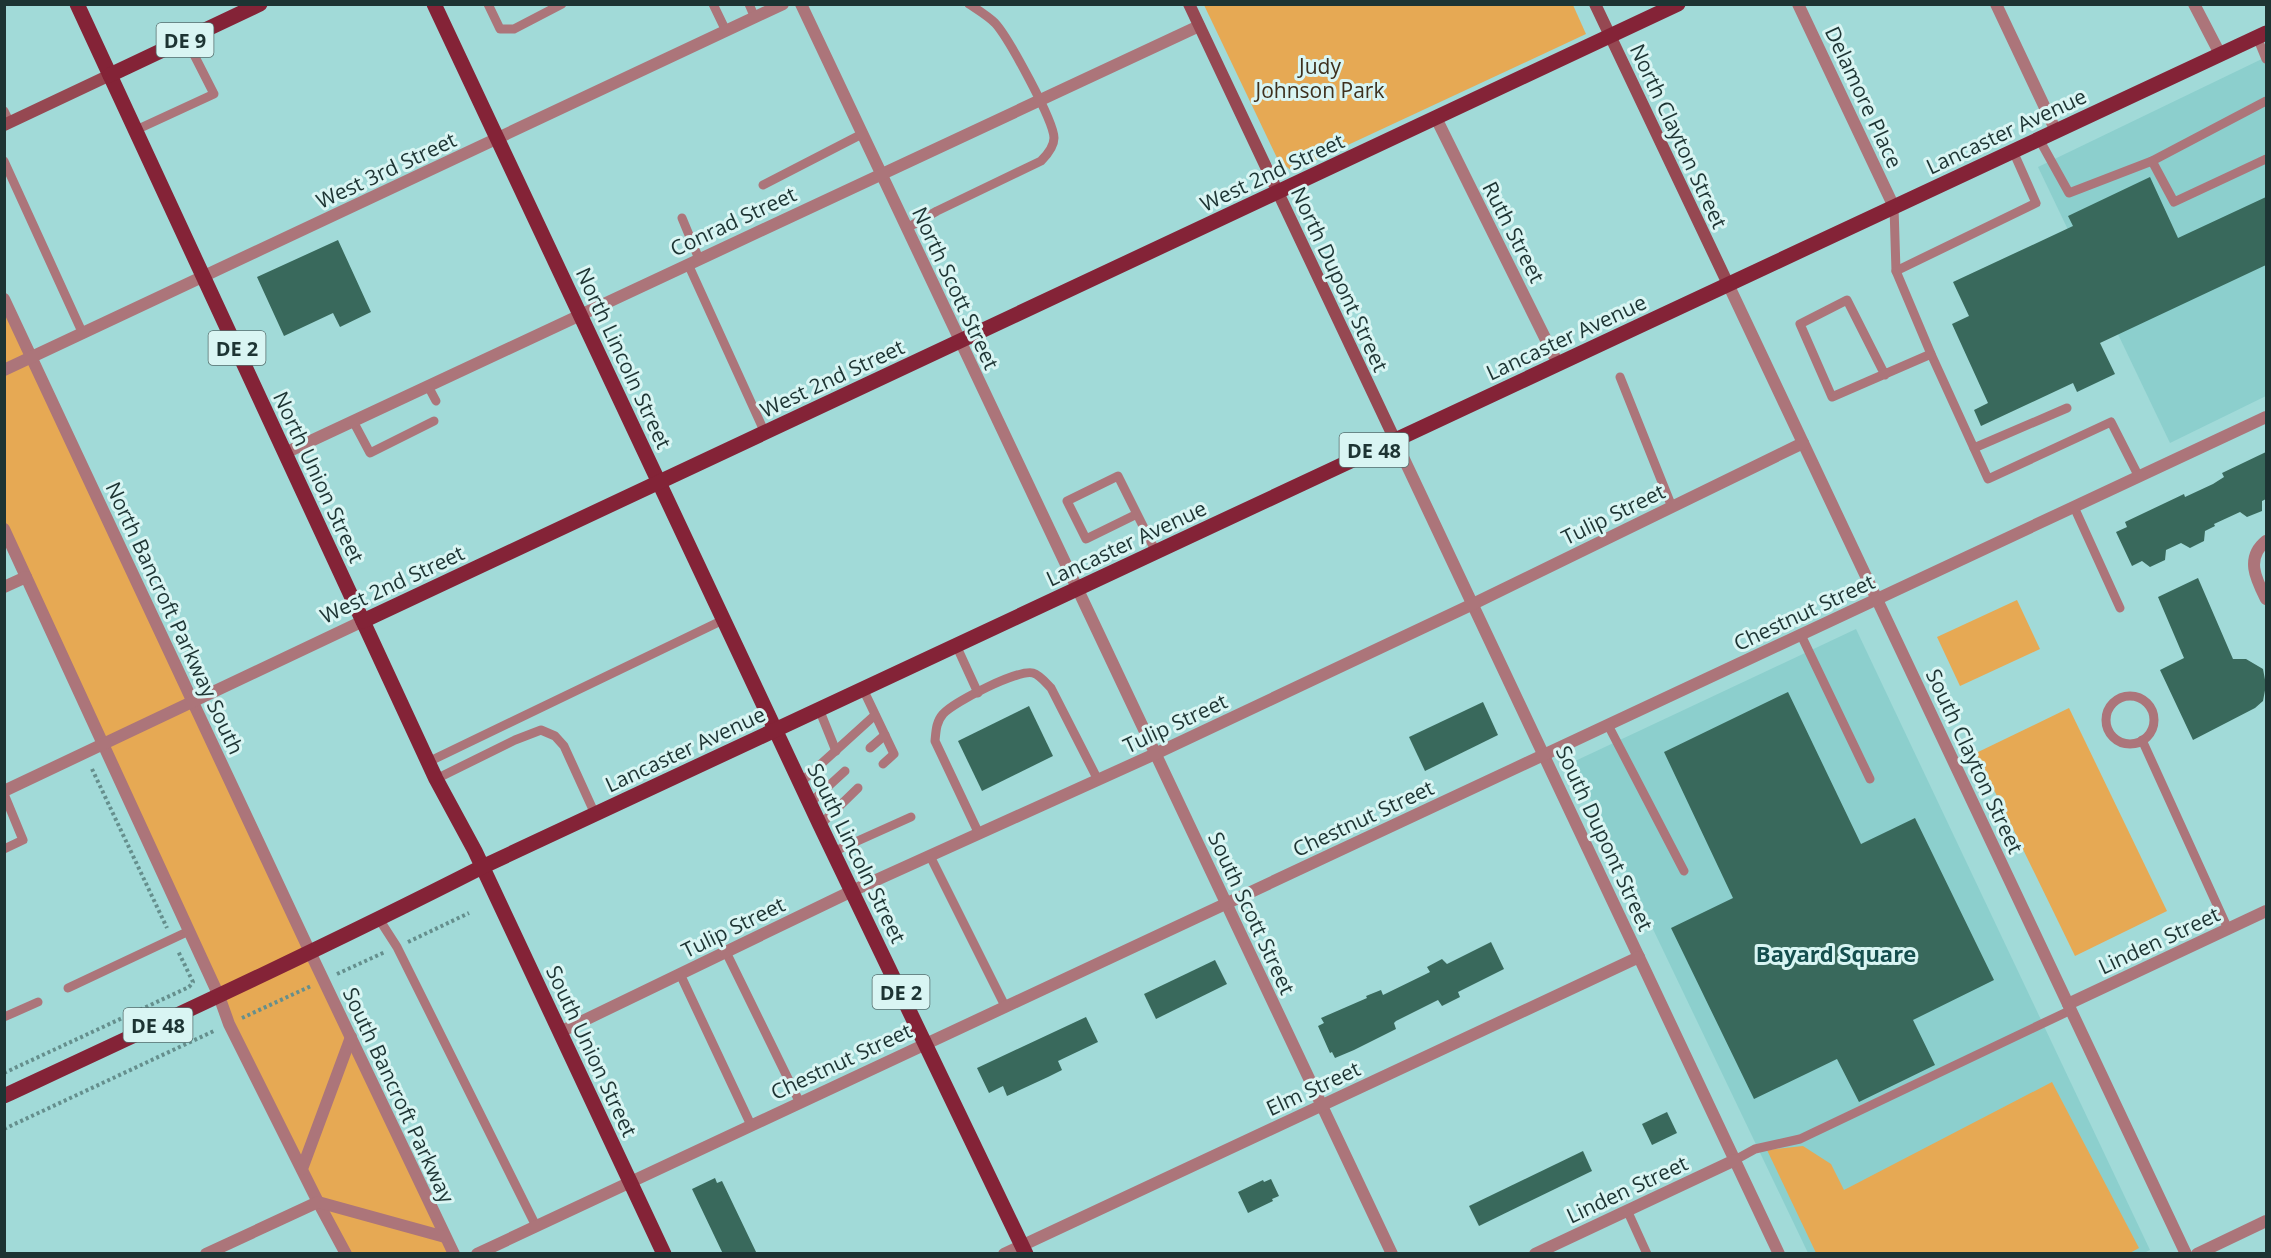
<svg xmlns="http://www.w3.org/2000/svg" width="2271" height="1258" viewBox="0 0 2271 1258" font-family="'Open Sans',sans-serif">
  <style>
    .built { fill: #8ccfcd }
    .green { fill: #e6a954 }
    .building { fill: #39695c }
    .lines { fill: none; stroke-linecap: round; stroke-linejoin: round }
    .path { stroke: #658f8d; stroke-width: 4; stroke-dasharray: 3 3; stroke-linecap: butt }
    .lane { stroke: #ac757a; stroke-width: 9 }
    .street { stroke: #ac757a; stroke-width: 12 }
    .secondary { stroke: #964852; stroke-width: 12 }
    .primary { stroke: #842337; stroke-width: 15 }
    .labels { text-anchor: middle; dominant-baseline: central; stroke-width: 6; stroke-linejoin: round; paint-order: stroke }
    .shield { fill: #d9f5f3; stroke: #556e6d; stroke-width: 1.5 }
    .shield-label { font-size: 20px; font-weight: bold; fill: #1d3433 }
    .park-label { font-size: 21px; fill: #3e301d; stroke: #d9f5f3 }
    .street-label { font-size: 21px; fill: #1d3433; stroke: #d9f5f3 }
    .neighbourhood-label { font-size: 22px; font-weight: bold; fill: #144e4d; stroke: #d9f5f3 }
  </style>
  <rect width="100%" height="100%" fill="#a1dad8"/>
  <g class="built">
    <polygon points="2266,57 2266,396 2170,443 2038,167"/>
    <polygon points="1856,629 2150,1250 2142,1254 1808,1253 1573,762"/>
  </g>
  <g class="green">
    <polygon points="1204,5 1573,5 1586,34 1292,171 1278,160"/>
    <polygon points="4,299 454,1253 346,1253 318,1202 5,529"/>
    <polygon points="2017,600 2040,649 1960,686 1937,637"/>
    <polygon points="2069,708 2167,911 2075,956 1976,753"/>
    <polygon points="2052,1082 2139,1248 2128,1254 1816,1253 1767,1150 1803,1146 1831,1164 1844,1190"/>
  </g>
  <g class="building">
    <polygon points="2150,177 2178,238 2266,197 2266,265 2100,343 2115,374 2077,392 2073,383 1981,426 1974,410 1988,403 1952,324 1969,316 1953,282 2073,226 2068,216"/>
    <polygon points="338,240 371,312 340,327 333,313 284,336 257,277"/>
    <polygon points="2266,452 2266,499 2262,501 2262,511 2247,517 2240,512 2214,524 2215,526 2205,531 2204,541 2190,548 2181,543 2166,550 2165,560 2150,567 2142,561 2132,566 2116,532 2127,527 2125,522 2184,494 2185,497 2213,484 2224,477 2222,473"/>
    <polygon points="2198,578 2233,659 2246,659 2263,669 2266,685 2263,701 2255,708 2193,740 2160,670 2184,658 2158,597"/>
    <polygon points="1788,692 1861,844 1915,818 1994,980 1913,1020 1935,1065 1859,1102 1837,1059 1754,1099 1671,928 1733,898 1664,752"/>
    <polygon points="1483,702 1498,735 1425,771 1409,737"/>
    <polygon points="1029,706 1053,756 982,791 958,741"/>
    <polygon points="1491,942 1504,969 1458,992 1460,997 1442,1006 1438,1000 1396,1021 1394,1023 1396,1029 1354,1050 1335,1058 1332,1052 1330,1053 1318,1026 1324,1023 1321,1018 1367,998 1366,996 1381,990 1383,995 1424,975 1430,972 1427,967 1442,959 1447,964"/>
    <polygon points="1215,960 1227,984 1156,1019 1144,994"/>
    <polygon points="1086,1017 1098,1042 1058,1061 1062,1070 1048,1077 1007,1096 1003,1086 989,1093 977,1068"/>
    <polygon points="1667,1112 1677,1133 1652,1145 1642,1124"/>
    <polygon points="1583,1151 1592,1171 1479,1226 1469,1206"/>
    <polygon points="715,1178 717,1183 722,1181 757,1254 723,1254 692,1189"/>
    <polygon points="1271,1179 1279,1196 1272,1199 1273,1201 1248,1213 1238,1192 1263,1180 1264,1182"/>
  </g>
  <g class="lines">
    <g class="path">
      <polyline points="92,769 167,928"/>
      <polyline points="408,942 469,913"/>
      <polyline points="337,974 385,952"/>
      <polyline points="242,1018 311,986"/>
      <polyline points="4,1073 189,987 193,982 178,951"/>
      <polyline points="4,1129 216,1030"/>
    </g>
    <g class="lane">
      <polyline points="488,4 500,29 514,29 562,4"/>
      <polyline points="713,4 726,31"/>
      <polyline points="749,4 755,18"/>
      <polyline points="2257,37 2266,59"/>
      <polyline points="4,111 10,123"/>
      <polyline points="136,130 214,94 186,39"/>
      <polyline points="2039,139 2069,193 2152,161 2266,101"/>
      <polyline points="4,161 83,334"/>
      <polyline points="2152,161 2174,202 2266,159"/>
      <polyline points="763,185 862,134"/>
      <polyline points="1894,207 1896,271 1931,354 1988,479 2111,422 2139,477"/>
      <polyline points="682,218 699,259"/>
      <path d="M907,228l30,-17 104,-50c6,-6 13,-14 13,-23 0,-17 -46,-101 -59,-115 -7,-7 -17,-13 -26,-19"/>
      <polyline points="688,264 765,433"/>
      <polyline points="1896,271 2036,203 2013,151"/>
      <polyline points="1885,375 1847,300 1800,324 1832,397 1931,354"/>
      <polyline points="1620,377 1672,507"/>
      <polyline points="428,386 436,401"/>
      <polyline points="353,421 370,453 434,421"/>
      <polyline points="1974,448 2067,408"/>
      <polyline points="2074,507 2120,608"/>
      <polyline points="1137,514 1086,539 1067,501 1118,476 1156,552"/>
      <polyline points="1801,635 1870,779"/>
      <polyline points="956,645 978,693"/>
      <polyline points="863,689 894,754 883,764"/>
      <circle cx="2130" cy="720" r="24"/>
      <polyline points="819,709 836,751"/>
      <polyline points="1608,725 1684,871"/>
      <polyline points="2142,740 2228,929"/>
      <polyline points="870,748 885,735"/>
      <polyline points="428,762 723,620"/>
      <polyline points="436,779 515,740 541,730 555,736 564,746 595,814"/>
      <polyline points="800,783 875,715"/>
      <polyline points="4,794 23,840 4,849"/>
      <polyline points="810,803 845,771"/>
      <polyline points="820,825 858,788"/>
      <path d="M979,834l-44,-93c1,-10 1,-19 8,-27 11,-12 75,-45 90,-41 7,2 13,10 18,15l47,92"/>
      <polyline points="833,852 911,817"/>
      <polyline points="930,856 1005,1006"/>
      <polyline points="379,919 397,947 536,1226"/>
      <polyline points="726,952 800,1103"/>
      <polyline points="680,974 751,1125"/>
      <polyline points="68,988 189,931"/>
      <polyline points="4,1017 38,1002"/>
      <polyline points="1735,1160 1755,1149 1800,1139 2071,1010"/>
      <polyline points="1627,1210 1647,1254"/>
    </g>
    <g class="street">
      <polyline points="801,4 1392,1254"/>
      <polyline points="1798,4 1894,207"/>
      <polyline points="1996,4 2056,131"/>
      <polyline points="2194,4 2220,54"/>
      <polyline points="1436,118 1558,364"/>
      <polyline points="1728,284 2186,1254"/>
      <polyline points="4,299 310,952 454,1254"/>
      <polyline points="4,370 783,4"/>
      <polyline points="1395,440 1779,1254"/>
      <polyline points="285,453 1199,26"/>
      <polyline points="4,529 219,996 229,1024 318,1202 346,1254"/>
      <path d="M2266,541c-21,17 -10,38 0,58"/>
      <polyline points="4,587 26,577"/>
      <polyline points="4,791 363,621"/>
      <polyline points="2068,1004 2266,911"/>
      <polyline points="560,1032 852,891 1155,754 1473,604 1803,443"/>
      <polyline points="302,1169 351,1037"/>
      <polyline points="206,1254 318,1202 445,1237"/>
      <polyline points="477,1254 2266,417"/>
      <polyline points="1004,1254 1639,957"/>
      <polyline points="1535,1254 1735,1160"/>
      <polyline points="2197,1254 2266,1221"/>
    </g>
    <g class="secondary">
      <polyline points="1189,4 1395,440"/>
      <polyline points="1595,4 1728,284"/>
      <polyline points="4,125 110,75"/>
    </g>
    <g class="primary">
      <polyline points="77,4 436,779 475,851 664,1254"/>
      <polyline points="434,4 820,825 1026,1254"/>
      <polyline points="110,75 260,4"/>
      <polyline points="363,621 1678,4"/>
      <path d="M4,1096c161,-75 321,-149 478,-229l1784,-834"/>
    </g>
  </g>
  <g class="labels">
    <g class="shield">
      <rect x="156.5" y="23" width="57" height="34" rx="4.5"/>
      <rect x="208.5" y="331" width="57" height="34" rx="4.5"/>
      <rect x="1339.5" y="433" width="69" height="34" rx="4.5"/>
      <rect x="872.5" y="975" width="57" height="34" rx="4.5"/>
      <rect x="123.5" y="1008" width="69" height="34" rx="4.5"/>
    </g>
    <g class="shield-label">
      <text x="185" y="40">DE 9</text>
      <text x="237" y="348">DE 2</text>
      <text x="1374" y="450">DE 48</text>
      <text x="901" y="992">DE 2</text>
      <text x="158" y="1025">DE 48</text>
    </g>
    <g class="park-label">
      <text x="1320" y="66">Judy<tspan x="1320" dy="24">Johnson Park</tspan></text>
    </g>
    <g class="street-label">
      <text transform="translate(1864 97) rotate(65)">Delamore Place</text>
      <text transform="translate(2006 131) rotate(-25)">Lancaster Avenue</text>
      <text transform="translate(1679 136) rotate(65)">North Clayton Street</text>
      <text transform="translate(386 170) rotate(-25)">West 3rd Street</text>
      <text transform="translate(1272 172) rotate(-25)">West 2nd Street</text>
      <text transform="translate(733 221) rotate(-25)">Conrad Street</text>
      <text transform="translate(1514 232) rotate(63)">Ruth Street</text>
      <text transform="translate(1340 279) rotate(65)">North Dupont Street</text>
      <text transform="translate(956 288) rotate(65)">North Scott Street</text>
      <text transform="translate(1566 337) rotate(-25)">Lancaster Avenue</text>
      <text transform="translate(624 358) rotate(65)">North Lincoln Street</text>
      <text transform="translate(832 378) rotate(-25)">West 2nd Street</text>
      <text transform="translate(319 477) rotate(65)">North Union Street</text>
      <text transform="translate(1613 514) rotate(-26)">Tulip Street</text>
      <text transform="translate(1126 543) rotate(-25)">Lancaster Avenue</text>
      <text transform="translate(392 584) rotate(-25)">West 2nd Street</text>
      <text transform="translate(1804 612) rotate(-25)">Chestnut Street</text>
      <text transform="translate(175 618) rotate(65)">North Bancroft Parkway South</text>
      <text transform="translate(1175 723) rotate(-25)">Tulip Street</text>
      <text transform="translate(685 749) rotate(-25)">Lancaster Avenue</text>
      <text transform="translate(1975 761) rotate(65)">South Clayton Street</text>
      <text transform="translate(1363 818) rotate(-25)">Chestnut Street</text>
      <text transform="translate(1605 838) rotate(65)">South Dupont Street</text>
      <text transform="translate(857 853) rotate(64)">South Lincoln Street</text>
      <text transform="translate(1252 913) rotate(65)">South Scott Street</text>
      <text transform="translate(733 927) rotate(-26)">Tulip Street</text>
      <text transform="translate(2159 940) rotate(-25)">Linden Street</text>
      <text transform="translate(592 1051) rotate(65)">South Union Street</text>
      <text transform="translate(841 1061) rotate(-25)">Chestnut Street</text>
      <text transform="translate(1313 1088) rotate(-25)">Elm Street</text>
      <text transform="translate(399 1095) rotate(65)">South Bancroft Parkway</text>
      <text transform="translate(1627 1189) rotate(-25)">Linden Street</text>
    </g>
    <g class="neighbourhood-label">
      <text x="1836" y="953">Bayard Square</text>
    </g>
  </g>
  <rect width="2271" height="1258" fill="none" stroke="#1d3433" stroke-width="12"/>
</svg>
